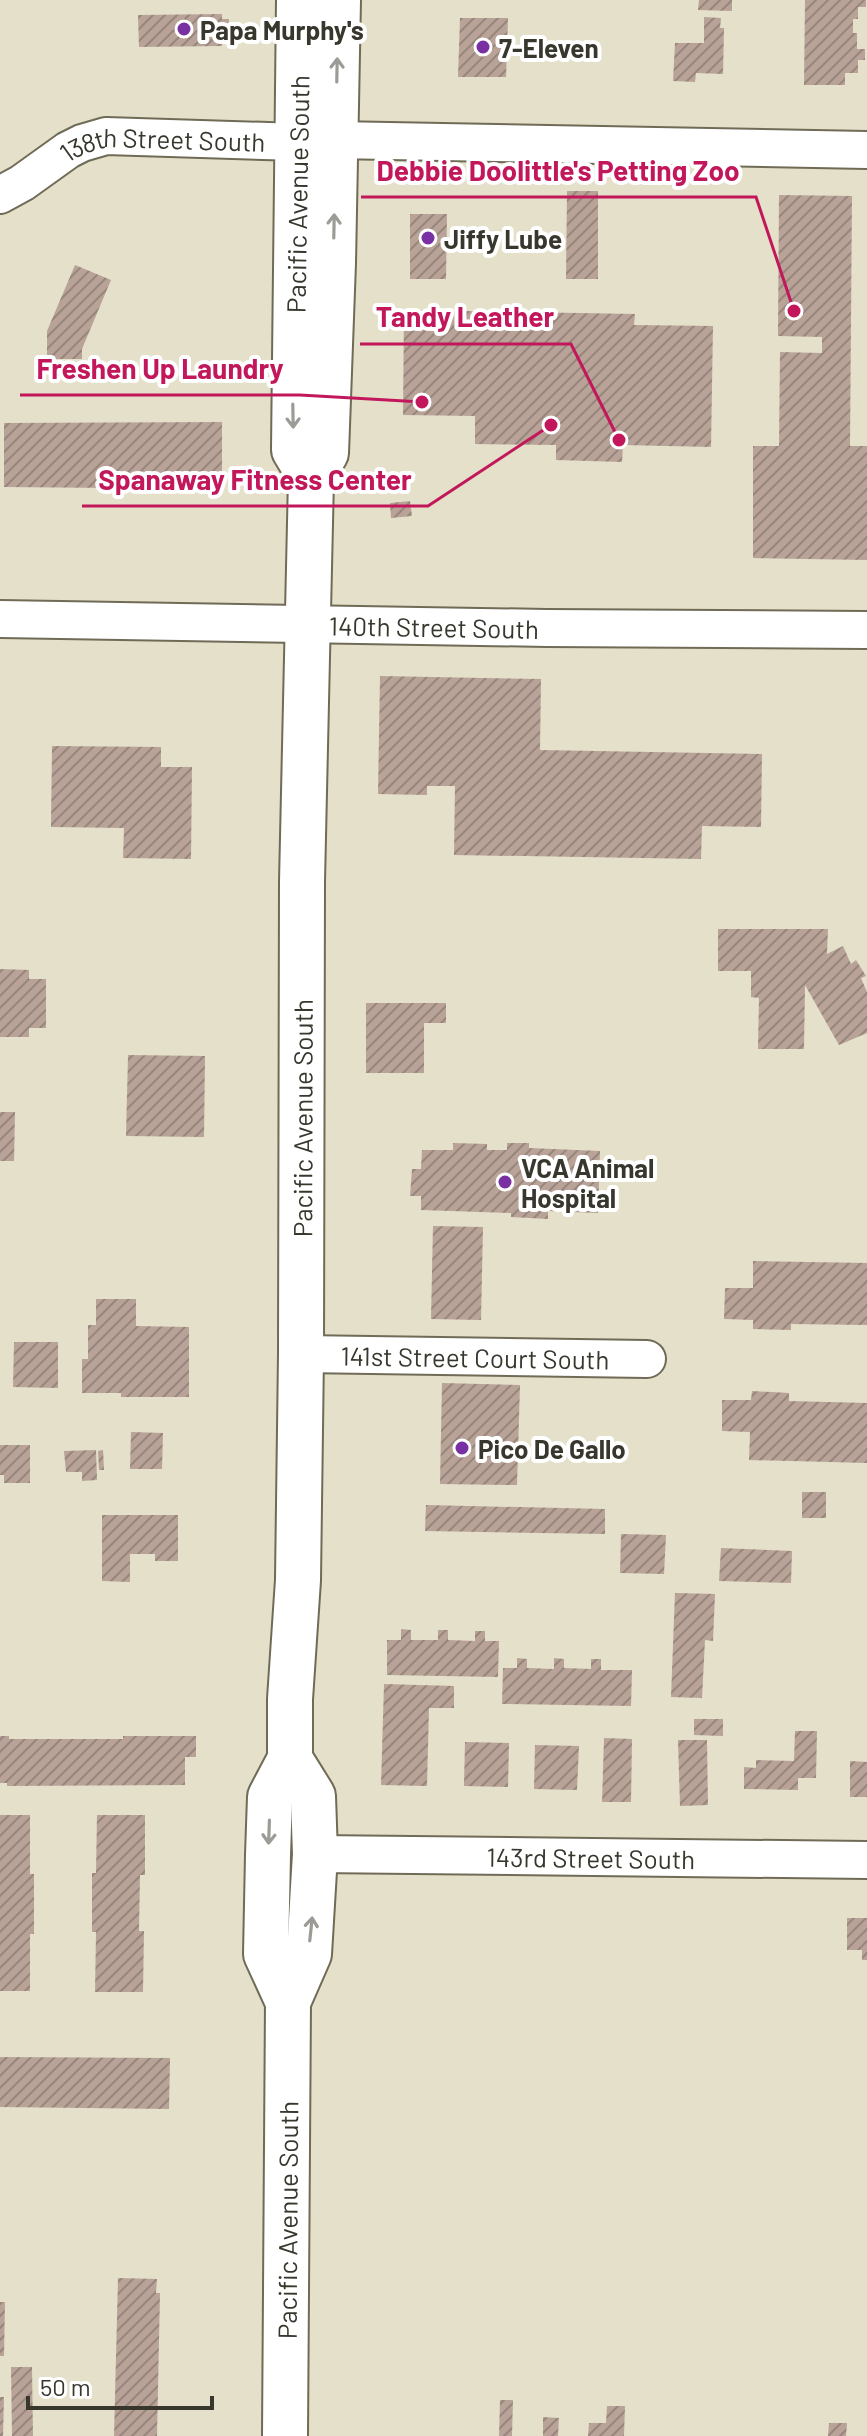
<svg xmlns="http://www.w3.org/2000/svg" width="867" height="2436" viewBox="0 0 867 2436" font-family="Barlow,sans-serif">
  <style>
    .building { fill: url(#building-hatch) }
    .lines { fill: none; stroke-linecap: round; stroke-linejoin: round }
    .minor-casing { stroke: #6f6b57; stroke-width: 40 }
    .major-casing { stroke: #6f6b57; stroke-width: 48 }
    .minor { stroke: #fff; stroke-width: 36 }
    .major { stroke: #fff; stroke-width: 44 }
    .oneway { stroke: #9c9b96 }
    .poi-dot { fill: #7830a3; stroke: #fff; stroke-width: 3 }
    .labels { text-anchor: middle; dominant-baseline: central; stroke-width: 8; stroke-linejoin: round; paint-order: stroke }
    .poi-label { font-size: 26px; font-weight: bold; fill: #38372e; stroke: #fff; text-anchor: start }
    .street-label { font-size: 26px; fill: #38372e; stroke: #fff }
    .leader { fill: none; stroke: #c2185b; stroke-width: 3 }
    .callout-dot { fill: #c2185b; stroke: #fff; stroke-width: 3 }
    .callout-label { font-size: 28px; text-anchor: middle; font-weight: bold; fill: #c2185b; stroke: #fff; stroke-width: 8; stroke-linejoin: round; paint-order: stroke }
  </style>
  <defs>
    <pattern id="building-hatch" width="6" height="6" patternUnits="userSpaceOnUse" patternTransform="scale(2)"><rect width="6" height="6" fill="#b9a398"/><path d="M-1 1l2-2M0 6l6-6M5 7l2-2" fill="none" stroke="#97867c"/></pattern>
  </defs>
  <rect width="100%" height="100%" fill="#e4e0c9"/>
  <g class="building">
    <polygon points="699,0 732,0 732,11 698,10"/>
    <polygon points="805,0 866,0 866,7 858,7 858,19 853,19 853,33 857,33 857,49 865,49 865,60 858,60 858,73 845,73 845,85 804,85"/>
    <polygon points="222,14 222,19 229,19 229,38 222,38 222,46 139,47 138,15"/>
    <polygon points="704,17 721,18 720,28 724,28 723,74 696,73 695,82 673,81 675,43 704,43"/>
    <polygon points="460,18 508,18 506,77 458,77"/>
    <polygon points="567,191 598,191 598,279 566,279"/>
    <polygon points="779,195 852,196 850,446 867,446 867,560 753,558 753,446 779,446 780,352 822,353 822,337 778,336"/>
    <polygon points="410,214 447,214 446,279 410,279"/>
    <polygon points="75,265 111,280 82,349 82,359 47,359 47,331"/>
    <polygon points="404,310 635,314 634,325 713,326 711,447 623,445 622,462 556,460 556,445 475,444 475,416 403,415"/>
    <polygon points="222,422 222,489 4,487 4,423"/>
    <polygon points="410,501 412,516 391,518 390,503"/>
    <polygon points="380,676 541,679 540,750 762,754 761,827 702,826 701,859 454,855 455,786 427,786 427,795 378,794"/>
    <polygon points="52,746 161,747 161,767 192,767 191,859 123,858 124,828 51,827"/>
    <polygon points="718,929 828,929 827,954 843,946 851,964 856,960 866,976 861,978 867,992 867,1033 839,1045 805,985 804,1049 758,1049 759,998 751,997 751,971 718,971"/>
    <polygon points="0,969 29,970 29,979 46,979 46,1028 29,1028 29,1037 0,1037"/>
    <polygon points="366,1003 446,1003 446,1023 424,1023 424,1073 366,1073"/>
    <polygon points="128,1055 205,1056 204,1137 126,1136"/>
    <polygon points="0,1112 15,1112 14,1161 0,1161"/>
    <polygon points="453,1143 487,1144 487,1150 507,1150 507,1143 529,1143 529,1148 600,1151 598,1213 548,1211 548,1219 511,1217 511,1213 421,1210 421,1196 410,1196 412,1169 421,1169 422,1150 453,1150"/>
    <polygon points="433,1226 483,1227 481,1320 431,1319"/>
    <polygon points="753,1261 867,1263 867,1325 791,1324 791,1330 753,1329 753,1320 724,1319 725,1288 753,1288"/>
    <polygon points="96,1299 136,1299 136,1326 189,1327 189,1397 121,1397 121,1393 82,1393 82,1359 88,1359 88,1325 96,1325"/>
    <polygon points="14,1342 58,1342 58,1388 13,1387"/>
    <polygon points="442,1383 520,1385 517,1485 440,1484"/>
    <polygon points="752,1391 789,1393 789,1401 867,1403 867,1463 749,1460 750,1432 722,1431 722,1400 751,1400"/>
    <polygon points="131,1432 163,1433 162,1469 130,1469"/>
    <polygon points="0,1445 30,1445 30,1483 4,1483 4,1475 0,1475"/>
    <polygon points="96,1450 97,1480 82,1481 82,1472 66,1472 64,1451"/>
    <polygon points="103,1450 104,1470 99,1470 98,1451"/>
    <rect x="802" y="1492" width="24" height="26"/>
    <polygon points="426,1505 605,1509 605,1534 425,1531"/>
    <polygon points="102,1515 178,1515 178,1561 155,1561 155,1554 130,1554 130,1582 102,1581"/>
    <polygon points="621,1534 666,1535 664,1574 620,1573"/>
    <polygon points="721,1548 792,1551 791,1583 719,1581"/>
    <polygon points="675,1593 715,1594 713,1641 705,1640 702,1698 671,1697"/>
    <polygon points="401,1629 411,1630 411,1640 438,1640 438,1630 448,1630 448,1640 475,1641 475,1631 485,1631 485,1641 499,1641 498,1677 387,1675 387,1640 401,1640"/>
    <polygon points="517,1658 527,1659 527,1668 554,1669 554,1658 564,1659 564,1668 591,1669 591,1659 601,1659 601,1670 632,1670 631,1706 502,1704 503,1668 517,1668"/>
    <polygon points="384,1684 454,1686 454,1708 429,1708 427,1786 381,1785"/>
    <polygon points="694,1719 723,1719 723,1736 694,1735"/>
    <polygon points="795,1731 817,1731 816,1778 798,1778 798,1790 744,1789 744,1767 756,1768 756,1760 794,1761"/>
    <polygon points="0,1736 9,1736 9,1739 123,1739 123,1736 196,1736 196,1757 185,1757 185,1785 7,1786 7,1783 0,1783"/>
    <polygon points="604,1738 632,1739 631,1802 602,1802"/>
    <polygon points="678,1740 707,1740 708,1805 680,1806"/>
    <polygon points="465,1742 509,1743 508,1787 464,1786"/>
    <polygon points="535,1745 579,1746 577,1790 534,1789"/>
    <polygon points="850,1761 867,1762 867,1797 850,1797"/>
    <polygon points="0,1815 30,1815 30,1874 34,1874 34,1934 30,1934 30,1991 0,1991"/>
    <polygon points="97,1815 145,1815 145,1875 140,1875 139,1931 144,1931 143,1992 95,1992 96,1932 92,1932 92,1873 96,1873"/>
    <polygon points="847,1918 867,1918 867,1960 862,1960 862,1950 847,1950"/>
    <polygon points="0,2057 170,2058 169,2109 0,2107"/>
    <polygon points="118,2278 157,2279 156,2293 160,2293 157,2436 114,2436"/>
    <polygon points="0,2302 5,2302 4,2356 0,2356"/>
    <polygon points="11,2367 32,2367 33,2436 12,2436"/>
    <polygon points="0,2397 4,2397 3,2436 0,2436"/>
    <polygon points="500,2400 513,2400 512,2436 499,2436"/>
    <polygon points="607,2406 625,2406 624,2436 588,2436 589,2423 606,2423"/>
    <polygon points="543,2417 559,2418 558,2436 543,2436"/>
    <polygon points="829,2423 847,2423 846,2436 828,2436"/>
  </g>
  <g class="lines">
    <defs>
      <g id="minor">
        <path id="s1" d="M0,195l22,-12 46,-33 14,-7 24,-7 192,6 37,-2 532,10"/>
        <path id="s2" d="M0,619l547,9 320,2"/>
        <path id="s3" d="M301,1354l346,5"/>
        <path id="s4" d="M315,1854l552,6"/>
      </g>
      <g id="major">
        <polyline points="299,0 294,450 311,478"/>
        <path id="s5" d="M288,2002l-22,-48 2,-99 2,-58 20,-38v-60l8,-119 3,-226 1,-472 9,-404 15,-25 7,-190 5,-263"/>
        <path id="s6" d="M285,2436l3,-434 21,-48 6,-100 -2,-58 -23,-37"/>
      </g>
    </defs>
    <use href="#minor" class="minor-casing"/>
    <use href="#major" class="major-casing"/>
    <use href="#minor" class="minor"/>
    <use href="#major" class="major"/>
  </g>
  <defs><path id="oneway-shaft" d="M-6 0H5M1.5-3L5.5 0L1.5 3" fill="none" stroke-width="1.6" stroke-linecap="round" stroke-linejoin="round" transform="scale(2)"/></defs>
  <g class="oneway">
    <use href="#oneway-shaft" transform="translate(337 70) rotate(-89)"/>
    <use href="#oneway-shaft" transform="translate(334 226) rotate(-89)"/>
    <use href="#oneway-shaft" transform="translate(293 416) rotate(89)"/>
    <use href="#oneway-shaft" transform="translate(269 1832) rotate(92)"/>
    <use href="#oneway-shaft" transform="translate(311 1929) rotate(-84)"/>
  </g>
  <g class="poi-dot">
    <circle cx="184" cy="29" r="8"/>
    <circle cx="483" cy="47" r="8"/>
    <circle cx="428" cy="238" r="8"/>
    <circle cx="505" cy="1182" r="8"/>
    <circle cx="462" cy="1448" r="8"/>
  </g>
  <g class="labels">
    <g class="poi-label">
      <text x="200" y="29">Papa Murphy's</text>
      <text x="499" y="47">7-Eleven</text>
      <text x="444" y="238">Jiffy Lube</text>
      <text x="521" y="1167">VCA Animal<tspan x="521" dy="30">Hospital</tspan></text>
      <text x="478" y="1448">Pico De Gallo</text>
    </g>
    <g class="street-label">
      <text stroke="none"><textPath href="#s1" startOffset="178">138th Street South</textPath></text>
      <text transform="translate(297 194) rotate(-89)">Pacific Avenue South</text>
      <text stroke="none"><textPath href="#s2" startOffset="434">140th Street South</textPath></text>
      <text stroke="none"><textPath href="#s5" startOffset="894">Pacific Avenue South</textPath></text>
      <text stroke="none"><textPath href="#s3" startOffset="174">141st Street Court South</textPath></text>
      <text stroke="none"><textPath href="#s4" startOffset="276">143rd Street South</textPath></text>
      <text stroke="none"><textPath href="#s6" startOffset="216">Pacific Avenue South</textPath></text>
    </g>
  </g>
  <path class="leader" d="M794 311L756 197H361M619 440L571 344H360M422 402L300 395H20M551 425L428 506H82"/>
  <g class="callout-dot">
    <circle cx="794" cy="311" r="8"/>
    <circle cx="619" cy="440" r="8"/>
    <circle cx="422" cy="402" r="8"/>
    <circle cx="551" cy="425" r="8"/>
  </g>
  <g class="callout-label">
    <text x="558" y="181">Debbie Doolittle's Petting Zoo</text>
    <text x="465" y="327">Tandy Leather</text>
    <text x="160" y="379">Freshen Up Laundry</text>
    <text x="255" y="490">Spanaway Fitness Center</text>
  </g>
  <path d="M28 2396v12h184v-12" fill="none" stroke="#38372e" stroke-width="4"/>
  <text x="40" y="2396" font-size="24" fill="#38372e" stroke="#ffffff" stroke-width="6" paint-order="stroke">50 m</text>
</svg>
